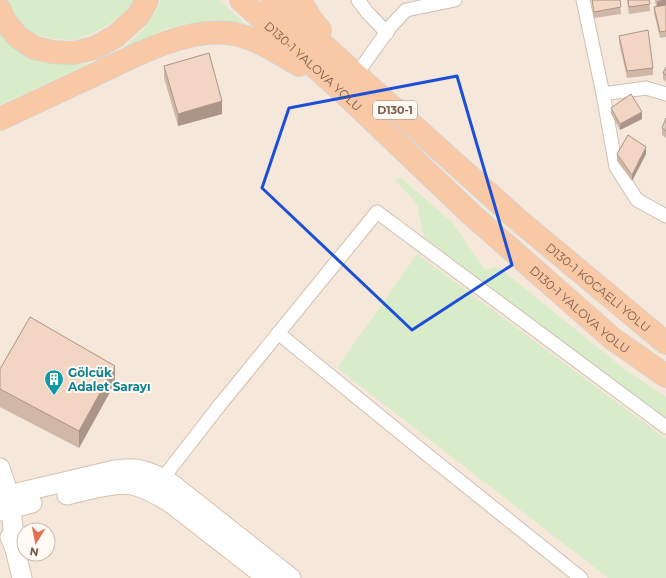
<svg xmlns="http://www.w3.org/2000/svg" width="666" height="578" viewBox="0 0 666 578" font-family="Montserrat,sans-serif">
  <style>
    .residential { fill: #f5e8da; fill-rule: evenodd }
    .green { fill: #d8ecc9 }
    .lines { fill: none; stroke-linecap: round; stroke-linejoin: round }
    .minor-casing { stroke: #d1beb0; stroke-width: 15 }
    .secondary-casing { stroke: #d6c0b0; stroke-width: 21 }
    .trunk-casing { stroke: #dad1cd; stroke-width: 24 }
    .minor { stroke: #fff; stroke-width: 13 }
    .secondary { stroke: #fff; stroke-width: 19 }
    .trunk { stroke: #f9c8a4; stroke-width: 22 }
    .wall { fill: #d1b7a8 }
    .shaded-wall { fill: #aa9588 }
    .building { fill: #f3d5c3; stroke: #aa9588 }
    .marked { fill: none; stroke: #1d4ed8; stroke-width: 3; stroke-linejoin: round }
    .labels { text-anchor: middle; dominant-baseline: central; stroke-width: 4; stroke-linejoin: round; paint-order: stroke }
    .shield { fill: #fffaf3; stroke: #a28b7f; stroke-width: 1 }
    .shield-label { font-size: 11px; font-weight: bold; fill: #7a5c4d }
    .street-label { font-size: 12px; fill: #7a5c4d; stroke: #fffaf3 }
    .culture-label { font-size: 12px; font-weight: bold; fill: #0d838f; stroke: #fffaf3; text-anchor: start }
  </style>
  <rect width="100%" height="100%" fill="#fdf6ec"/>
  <path class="residential" d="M0,0h666v578h-666zM24,530h24v24h-24z"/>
  <g class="green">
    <polygon points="3,0 136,0 124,13 109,24 93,33 73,40 53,39 30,33 17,23"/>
    <path d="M161,0h58l27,25 -32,-5 -20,3 -29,6 -45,21c19,-14 32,-28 41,-50z"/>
    <polygon points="0,26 26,52 49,63 68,65 91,63 0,105"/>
    <polygon points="401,178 452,222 485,270 498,267 623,368 666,397 666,421 424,237 417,204 394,179"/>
    <polygon points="417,254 666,439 666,578 608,578 337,368"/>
  </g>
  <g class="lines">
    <defs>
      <g id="minor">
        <polyline points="358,0 367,12 387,33"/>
        <polyline points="583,0 603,94 616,167 637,200 666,216"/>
        <polyline points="356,75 391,26 406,10 455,0"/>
        <polyline points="603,94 646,88 666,94"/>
        <polyline points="278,333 430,457 581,578"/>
        <polyline points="163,478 219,406 377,212 666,427"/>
      </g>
      <g id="secondary">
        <polyline points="0,468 9,495 11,508 15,549"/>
        <path d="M67,495c17,-4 50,-14 66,-10 14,4 27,11 39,19l95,74"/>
        <polyline points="0,497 115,470 125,469 136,469 148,472 163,478 172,484 291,578"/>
        <polyline points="0,511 32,503"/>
        <polyline points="10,537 15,549 22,578"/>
      </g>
      <g id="trunk">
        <path id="s1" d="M241,0l102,92 129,123 141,124 53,37"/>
        <path id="s2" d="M273,0l244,219 149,124"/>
        <polyline points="299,0 311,19 320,30"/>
        <polyline points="0,10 6,23 19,38 35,48 53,52 73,53 95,48 116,36 139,15 147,0"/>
        <path d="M0,119c32,-15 64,-30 96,-45 38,-18 89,-46 132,-41 26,3 49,19 71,32"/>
      </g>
    </defs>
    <use href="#minor" class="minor-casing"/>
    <use href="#secondary" class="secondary-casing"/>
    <use href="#trunk" class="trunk-casing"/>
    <use href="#minor" class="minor"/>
    <use href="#secondary" class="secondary"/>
    <use href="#trunk" class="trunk"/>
  </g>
  <g class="wall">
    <polygon points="592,0 620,0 621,14 594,18"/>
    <polygon points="627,0 649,0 650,11 629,14"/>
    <polygon points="655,0 666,0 666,37 660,38 654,13 654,7 656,6"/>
    <polygon points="619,36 653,68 653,75 627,78 619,42"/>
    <polygon points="164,66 222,114 178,126 164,78"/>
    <polygon points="666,67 666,82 663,79 663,73"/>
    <polygon points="611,108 642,119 620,130 611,114"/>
    <polygon points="666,118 666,138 662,135 662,128"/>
    <polygon points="617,154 646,154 632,181 617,161"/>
    <polygon points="0,369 115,383 79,448 0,407"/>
  </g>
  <g class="shaded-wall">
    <polygon points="662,0 666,0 666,6 657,8 657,2"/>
    <polygon points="222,101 222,114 178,126 178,114"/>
    <polygon points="642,112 642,119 620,130 620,124"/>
    <polygon points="646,147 646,154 632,181 632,175"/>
    <polygon points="115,366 115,383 79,448 79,431"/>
  </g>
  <g class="building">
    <polygon points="592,0 620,0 621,7 594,12"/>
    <polygon points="628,0 649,0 650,4 629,7"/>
    <polygon points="666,5 666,31 660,32 654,7"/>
    <polygon points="648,30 653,68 627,71 619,36"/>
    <polygon points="209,53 222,101 178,114 164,66"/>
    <polygon points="666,67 666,75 663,73"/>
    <polygon points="631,94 642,112 620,124 611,108"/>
    <polygon points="666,118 666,131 662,128"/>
    <polygon points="628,135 646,147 632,175 617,154"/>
    <polygon points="30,317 115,366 79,431 0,389 0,369"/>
  </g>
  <path class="marked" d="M457,76l55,189 -100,65 -150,-142 27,-80z"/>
  <defs>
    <symbol id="building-pin" viewBox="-11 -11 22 30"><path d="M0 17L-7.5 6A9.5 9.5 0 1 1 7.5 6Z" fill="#0f9aa8" stroke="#fffaf3"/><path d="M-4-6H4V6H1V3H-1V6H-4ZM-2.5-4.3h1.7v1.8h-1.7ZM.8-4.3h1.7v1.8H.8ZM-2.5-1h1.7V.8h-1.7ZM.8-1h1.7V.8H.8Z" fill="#fff"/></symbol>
  </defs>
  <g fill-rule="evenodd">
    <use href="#building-pin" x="43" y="368" width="22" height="30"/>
  </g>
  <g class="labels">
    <rect class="shield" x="373" y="101" width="44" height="18" rx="3"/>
    <g class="shield-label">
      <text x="395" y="110">D130-1</text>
    </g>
    <g class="street-label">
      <text stroke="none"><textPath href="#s1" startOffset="98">D130-1 YALOVA YOLU</textPath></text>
      <text stroke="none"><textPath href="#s2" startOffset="434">D130-1 KOCAELİ YOLU</textPath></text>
      <text stroke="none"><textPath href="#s1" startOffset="459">D130-1 YALOVA YOLU</textPath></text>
    </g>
    <g class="culture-label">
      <text x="68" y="372">Gölcük<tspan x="68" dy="14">Adalet Sarayı</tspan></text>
    </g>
  </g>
  <g transform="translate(36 542) rotate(190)"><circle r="19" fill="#fffaf3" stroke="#cabbb1"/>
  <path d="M0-3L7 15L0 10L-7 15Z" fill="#e76f51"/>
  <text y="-6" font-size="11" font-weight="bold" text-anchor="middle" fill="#7a5c4d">N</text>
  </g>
</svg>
